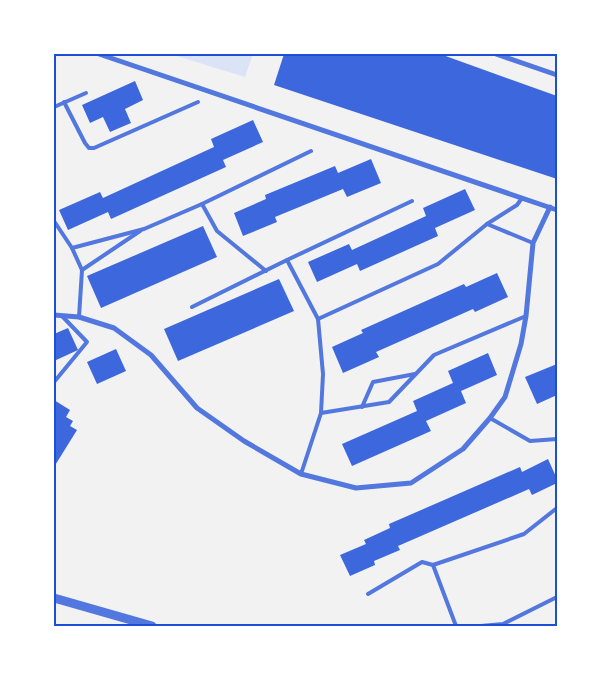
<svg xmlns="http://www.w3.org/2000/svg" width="611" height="680" viewBox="0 0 611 680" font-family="'Fira Sans',sans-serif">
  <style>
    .green { fill: #dbe4f7 }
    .building { fill: #3d67dc }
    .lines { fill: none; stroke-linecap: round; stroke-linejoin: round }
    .service { stroke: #5277de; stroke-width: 4 }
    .minor { stroke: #5277de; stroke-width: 5 }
    .tertiary { stroke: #5277de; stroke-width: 9 }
    .neatline { fill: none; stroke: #1d4ed8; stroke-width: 2 }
  </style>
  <rect width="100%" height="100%" fill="#f2f2f2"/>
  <polygon class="green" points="170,54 253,54 245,77"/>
  <g class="building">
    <polygon points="284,54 440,54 557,96 557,179 274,85"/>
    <polygon points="135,81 143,100 125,109 131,123 110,132 103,117 90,123 82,105"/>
    <polygon points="253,120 263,142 223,160 226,167 111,219 108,212 68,230 59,210 100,192 103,198 214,147 211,139"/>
    <polygon points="371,159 381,183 347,197 343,189 275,217 277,222 243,236 234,213 266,199 265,195 335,166 338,173"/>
    <polygon points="465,189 475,210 435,228 438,236 360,271 357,264 317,282 308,262 349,244 352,250 426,216 423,208"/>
    <polygon points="203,226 217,257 101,308 87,276"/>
    <polygon points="497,273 508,297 475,312 473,309 376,352 379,357 343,373 332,347 363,333 361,330 464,284 466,287"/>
    <polygon points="279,279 294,311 178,361 164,329"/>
    <polygon points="68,328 78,350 54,361 54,334"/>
    <polygon points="116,349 126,371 97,384 87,362"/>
    <polygon points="488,353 497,375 461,391 466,403 426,421 431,431 352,466 342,444 417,411 413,401 453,383 448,371"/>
    <polygon points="557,364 557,395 537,404 525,377"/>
    <polygon points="54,400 70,410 66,417 73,421 70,426 77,430 54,467"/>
    <polygon points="548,459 557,479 557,483 532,495 529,489 398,546 400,550 374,561 375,565 350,576 340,555 366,544 364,540 390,528 389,524 520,467 522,472"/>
  </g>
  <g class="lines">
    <g class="service">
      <polyline points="64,102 85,143 89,148 94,148 198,102"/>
      <polyline points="54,107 86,93"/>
      <polyline points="54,221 72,248 82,270 79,317"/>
      <polyline points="487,224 517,205 522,198"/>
      <polyline points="72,248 144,229 202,204"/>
      <polyline points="82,270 140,231"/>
      <polyline points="266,271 217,231 202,204 311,151"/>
      <polyline points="192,307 287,260"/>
      <polyline points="318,319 287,260 412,201"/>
      <polyline points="54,382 87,342 62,316"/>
      <polyline points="362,407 373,382 415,374"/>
      <polyline points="321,413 389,402 434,355 526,316"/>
      <polyline points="490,418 530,441 557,439"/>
      <polyline points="301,474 321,413 323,374 318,319 438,264 487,224 533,243"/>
      <polyline points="433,565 456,626"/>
      <polyline points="368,594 422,562 433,565 524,534 557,508"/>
      <polyline points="481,626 503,624 557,597"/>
    </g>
    <g class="minor">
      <polyline points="99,54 557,210"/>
      <polyline points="496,54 557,75"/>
      <polyline points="54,315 79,317 114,328 151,355 197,408 244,441 301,474 356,488 411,483 463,449 490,418 505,397 521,344 526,316 533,243 550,207"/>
    </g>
    <polyline class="tertiary" points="54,598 152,626"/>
  </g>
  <rect width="611" height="680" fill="none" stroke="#ffffff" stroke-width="110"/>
  <rect x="55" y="55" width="501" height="570" class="neatline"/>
</svg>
